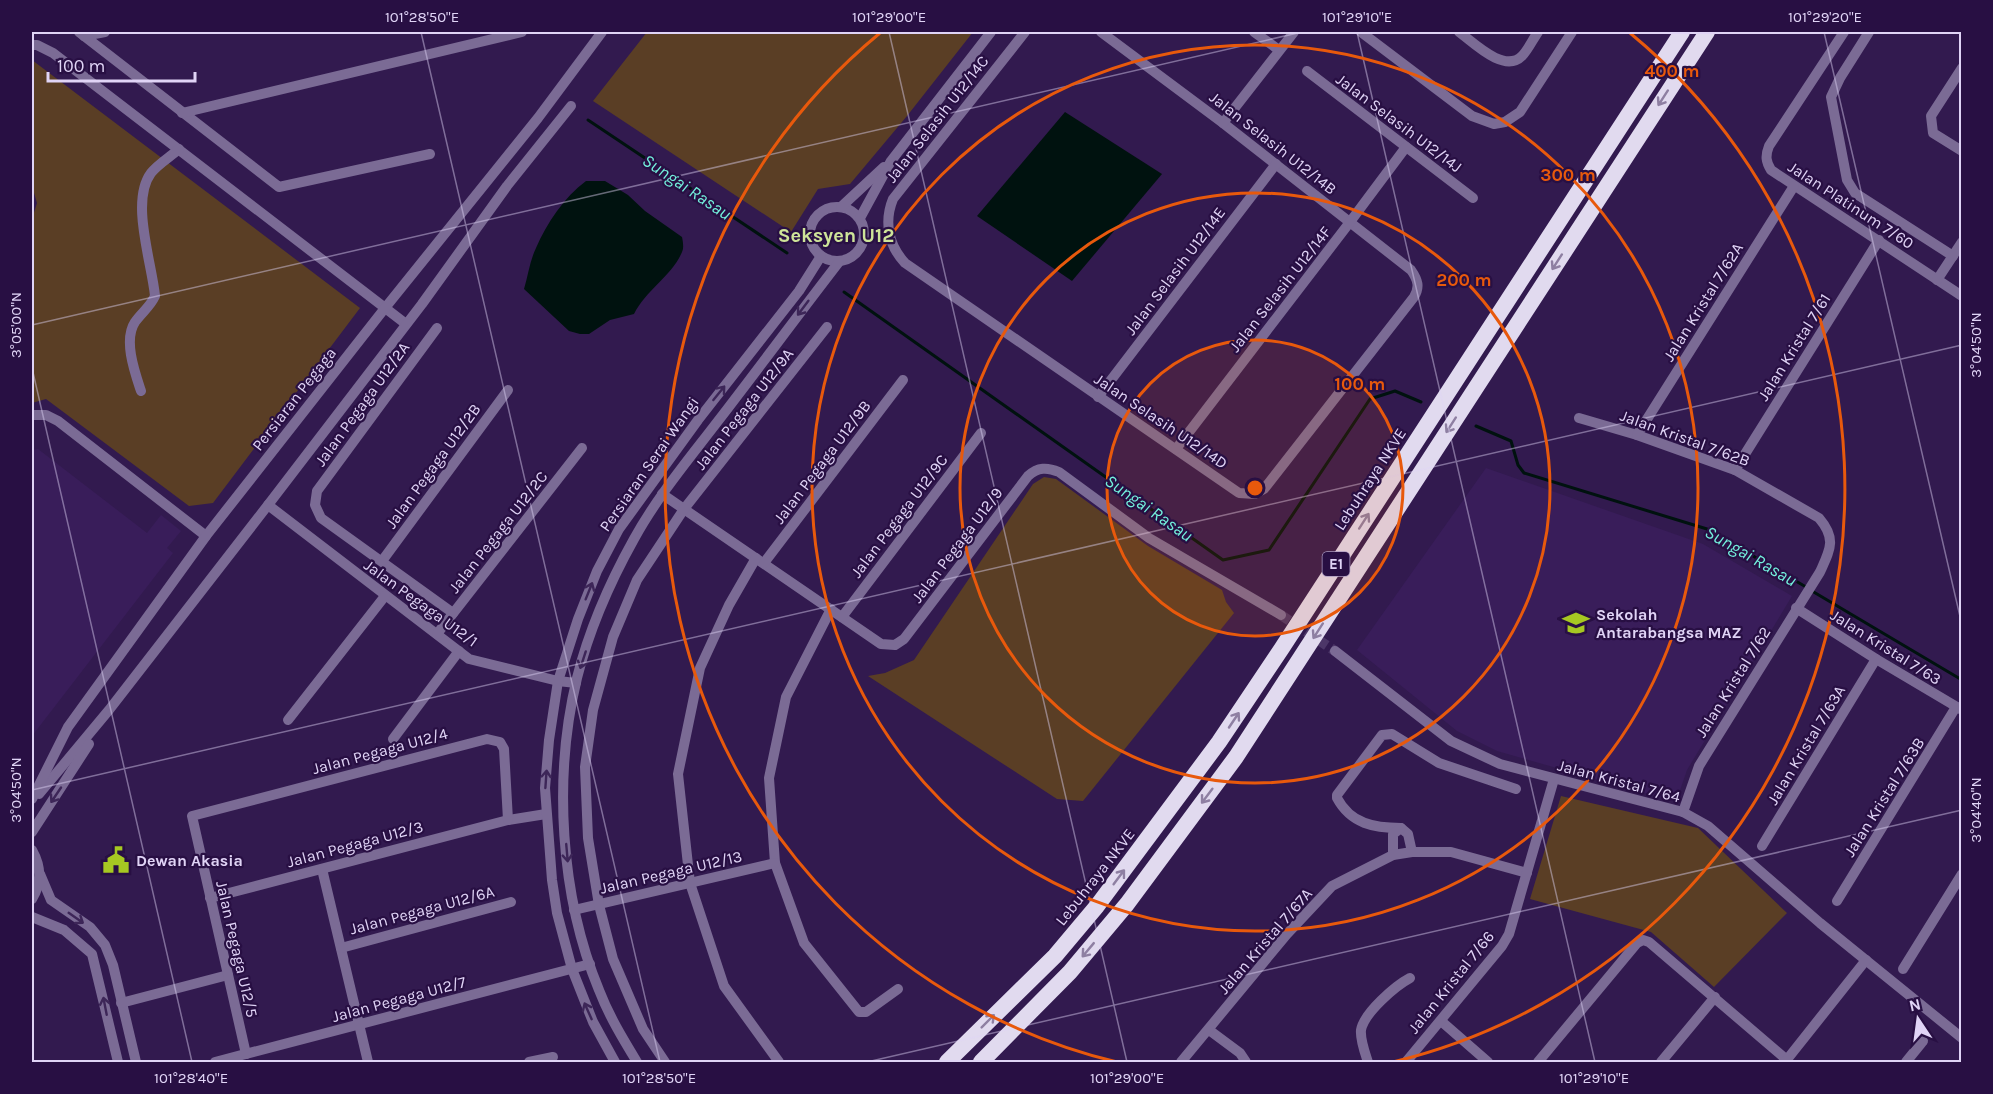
<svg xmlns="http://www.w3.org/2000/svg" width="1993" height="1094" viewBox="0 0 1993 1094" font-family="Karla,sans-serif">
  <style>
    .built { fill: #391d5a }
    .green { fill: #5a3e25 }
    .water { fill: #00120f }
    .lines { fill: none; stroke-linecap: round; stroke-linejoin: round }
    .stream { stroke: #00120f; stroke-width: 3 }
    .minor-tunnel { stroke: #4c3668; stroke-width: 10; stroke-dasharray: 10 5; stroke-linecap: butt }
    .minor { stroke: #7b6b95; stroke-width: 10 }
    .highway { stroke: #e1daef; stroke-width: 16 }
    .oneway { stroke: #8e7fa2 }
    .oneway2 { stroke: #3d2658 }
    .ticks { fill: none; stroke: #e0d4f6; stroke-width: 1.5; stroke-opacity: 0.45 }
    .ring { fill: none; stroke: #e8590c; stroke-width: 3 }
    .labels { text-anchor: middle; dominant-baseline: central; stroke-width: 4.5; stroke-linejoin: round; paint-order: stroke }
    .shield { fill: #280f43; stroke: #a999c0; stroke-width: 1.5 }
    .shield-label { font-size: 15px; font-weight: bold; fill: #e0d4f6 }
    .street-label { font-size: 16px; fill: #e0d4f6; stroke: #280f43 }
    .poi-label { font-size: 16px; font-weight: bold; fill: #e0d4f6; stroke: #280f43; text-anchor: start }
    .water-label { font-size: 18px; font-style: italic; fill: #73f0dc; stroke: #280f43 }
    .quarter-label { font-size: 20px; font-weight: bold; fill: #cee499; stroke: #280f43 }
    .centre { fill: #e8590c; stroke: #280f43; stroke-width: 3 }
    .ring-label { font-size: 18px; text-anchor: middle; font-weight: bold; fill: #e8590c; stroke: #280f43; stroke-width: 4.5; stroke-linejoin: round; paint-order: stroke }
    .neatline { fill: none; stroke: #e0d4f6; stroke-width: 2 }
    .ticks-label { font-size: 15px; text-anchor: middle; fill: #e0d4f6 }
  </style>
  <rect width="100%" height="100%" fill="#321a4f"/>
  <g class="built">
    <polygon points="38,449 147,533 161,515 181,531 167,548 173,553 32,736 32,450"/>
    <polygon points="1486,468 1703,544 1792,596 1687,770 1676,802 1497,751 1457,731 1357,650"/>
  </g>
  <g class="green">
    <polygon points="647,32 973,32 907,116 850,184 818,189 791,232 593,101"/>
    <polygon points="32,60 360,308 213,503 189,506 46,399 32,403 32,219 37,203 32,186"/>
    <polygon points="1044,477 1056,479 1148,546 1222,590 1226,602 1234,613 1083,801 1057,799 868,676 885,673 914,660 1033,484"/>
    <polygon points="1561,796 1698,828 1787,913 1714,987 1651,932 1530,899"/>
  </g>
  <g class="water">
    <polygon points="1065,112 1162,174 1072,281 977,216"/>
    <path d="M586,181h19l23,14 17,16 37,26c1,5 2,11 0,15 -10,24 -36,38 -48,62l-24,6 -21,14h-9l-11,-3 -45,-42c4,-13 6,-29 12,-41 11,-25 28,-51 50,-67z"/>
  </g>
  <g class="lines">
    <g class="stream">
      <polyline points="588,120 787,253"/>
      <polyline points="844,292 1223,560 1269,550 1370,399 1395,391 1421,402"/>
      <polyline points="1476,426 1511,441 1518,465 1524,473 1707,529 1806,587"/>
      <polyline points="1812,591 1962,680"/>
    </g>
    <polyline class="minor-tunnel" points="1281,615 1335,651"/>
    <g class="minor">
      <polyline points="79,32 279,187 430,154"/>
      <path d="M1025,32l-132,167c-9,22 -5,46 12,64l334,230 16,1 9,-5 150,-192c6,-10 4,-17 -3,-27l-188,-147 -122,-91"/>
      <polyline points="1254,32 1279,50"/>
      <polyline points="1361,32 1472,116 1494,124 1505,122 1520,112 1572,32"/>
      <path d="M1459,32c14,10 45,42 63,24 6,-6 11,-17 16,-24"/>
      <path d="M1844,32l-75,114c-4,10 -3,16 2,24l191,126"/>
      <polyline points="1869,32 1840,78 1831,97 1847,180 1855,193 1953,256"/>
      <polyline points="84,36 105,32"/>
      <polyline points="32,45 37,45 53,53 406,324"/>
      <polyline points="1962,68 1931,116 1933,133 1962,151"/>
      <polyline points="1307,71 1473,198"/>
      <polyline points="182,113 522,32"/>
      <polyline points="1223,123 1294,32"/>
      <circle cx="837" cy="234" r="27"/>
      <polyline points="841,207 884,167"/>
      <polyline points="860,218 891,161 991,32"/>
      <polyline points="1937,280 1962,242"/>
      <polyline points="437,328 317,491 315,505 321,518 453,613"/>
      <path d="M141,391c-6,-18 -18,-51 -6,-69 7,-10 15,-15 20,-26 -3,-33 -25,-95 -4,-123 7,-9 19,-16 28,-24"/>
      <polyline points="1098,397 1276,164"/>
      <polyline points="32,415 46,415 58,421 206,536"/>
      <path d="M1579,418l58,17 98,35 84,48c18,21 11,32 1,54l-121,194 -16,46"/>
      <polyline points="1637,435 1794,186"/>
      <polyline points="1176,449 1350,222 1406,147"/>
      <polyline points="1735,470 1879,240"/>
      <path d="M662,494l219,150 14,1 9,-6 124,-163c10,-9 19,-9 31,-4l90,66 132,77"/>
      <polyline points="268,505 469,659 558,681 576,683"/>
      <polyline points="756,558 729,605 700,668 678,774 690,883 724,986 779,1062"/>
      <polyline points="382,561 508,390"/>
      <polyline points="764,563 903,380"/>
      <polyline points="1796,608 1876,659 1962,710"/>
      <polyline points="831,609 786,697 769,778 775,863 804,943 859,1012 866,1012 898,989"/>
      <polyline points="842,617 981,433"/>
      <polyline points="437,634 582,448"/>
      <polyline points="1335,651 1451,741 1500,764 1683,812 1708,826 1820,923 1962,1038"/>
      <polyline points="288,720 385,596"/>
      <polyline points="393,739 459,651"/>
      <polyline points="39,794 109,710 268,505 422,304 507,186 571,106"/>
      <polyline points="32,799 68,727 206,536 385,308 538,118 602,32"/>
      <polyline points="32,832 89,744"/>
      <polyline points="1762,846 1876,659"/>
      <path d="M32,850c9,16 10,33 0,49"/>
      <path d="M1412,852l-4,-18 -7,-6c-27,0 -50,-4 -64,-30v-3l45,-60 10,-1 47,29 77,26"/>
      <polyline points="1393,855 1393,834 1401,828"/>
      <polyline points="322,869 368,1062"/>
      <polyline points="40,874 51,900 90,927 105,945 113,965 136,1062"/>
      <polyline points="210,898 508,820 546,814"/>
      <polyline points="1837,901 1956,707"/>
      <polyline points="574,910 775,863"/>
      <polyline points="32,917 64,930 92,954 118,1062"/>
      <polyline points="341,948 511,902"/>
      <polyline points="1903,969 1962,874"/>
      <polyline points="121,1003 228,975"/>
      <polyline points="1441,1021 1488,1062"/>
      <polyline points="1209,1030 1240,1053 1246,1062"/>
      <polyline points="246,1054 192,816 487,739 500,742 504,749 508,820"/>
      <polyline points="215,1062 590,964"/>
      <polyline points="529,1062 553,1057"/>
      <polyline points="615,1062 593,1022 572,969 557,913 552,880 545,788 549,740 558,681 578,619 597,571 619,529 698,420 799,291 821,256"/>
      <path d="M637,1062c-14,-23 -28,-46 -38,-72 -39,-94 -46,-213 -22,-312 12,-48 33,-96 57,-139 23,-42 55,-80 84,-118 41,-53 80,-106 121,-159"/>
      <polyline points="665,1062 643,1029 613,959 599,905 588,838 585,767 593,710 613,637 637,580 684,509 827,327"/>
      <polyline points="1181,1062 1287,934 1332,886 1393,855 1412,852 1451,852 1527,873"/>
      <path d="M1368,1062c-3,-9 -8,-22 -7,-32 3,-17 34,-44 49,-52"/>
      <polyline points="1406,1062 1502,946 1509,934 1554,779"/>
      <polyline points="1538,1062 1637,943 1643,940 1649,942 1787,1060"/>
      <polyline points="1661,1062 1715,997"/>
      <polyline points="1785,1062 1866,960"/>
      <polyline points="1906,1062 1923,1041"/>
    </g>
    <g class="highway">
      <polyline points="947,1062 1055,956 1097,906 1219,742 1282,648 1682,32"/>
      <polyline points="981,1062 1070,972 1127,904 1236,757 1707,32"/>
    </g>
  </g>
  <defs><path id="oneway-shaft" d="M-6 0H5M1.5-3L5.5 0L1.5 3" fill="none" stroke-width="1.6" stroke-linecap="round" stroke-linejoin="round" transform="scale(1.5)"/></defs>
  <g class="oneway">
    <use href="#oneway-shaft" transform="translate(1663 98) rotate(123)"/>
    <use href="#oneway-shaft" transform="translate(1557 262) rotate(123)"/>
    <use href="#oneway-shaft" transform="translate(1451 425) rotate(123)"/>
    <use href="#oneway-shaft" transform="translate(1364 521) rotate(-57)"/>
    <use href="#oneway-shaft" transform="translate(1318 631) rotate(123)"/>
    <use href="#oneway-shaft" transform="translate(1234 720) rotate(-56)"/>
    <use href="#oneway-shaft" transform="translate(1207 796) rotate(127)"/>
    <use href="#oneway-shaft" transform="translate(1119 877) rotate(-53)"/>
    <use href="#oneway-shaft" transform="translate(1088 950) rotate(130)"/>
    <use href="#oneway-shaft" transform="translate(988 1021) rotate(-45)"/>
  </g>
  <g class="oneway2">
    <use href="#oneway-shaft" transform="translate(803 308) rotate(127)"/>
    <use href="#oneway-shaft" transform="translate(719 393) rotate(-51)"/>
    <use href="#oneway-shaft" transform="translate(589 591) rotate(-68)"/>
    <use href="#oneway-shaft" transform="translate(583 660) rotate(108)"/>
    <use href="#oneway-shaft" transform="translate(546 779) rotate(-86)"/>
    <use href="#oneway-shaft" transform="translate(56 795) rotate(124)"/>
    <use href="#oneway-shaft" transform="translate(567 853) rotate(85)"/>
    <use href="#oneway-shaft" transform="translate(76 918) rotate(35)"/>
    <use href="#oneway-shaft" transform="translate(105 1006) rotate(-101)"/>
    <use href="#oneway-shaft" transform="translate(588 1011) rotate(-114)"/>
  </g>
  <path class="ticks" d="M421,32l239,1030M889,32l238,1030M1357,32l238,1030M1824,32l138,593M32,325l1270,-293M32,368l160,694M32,790l1930,-445M867,1062l1095,-252"/>
  <circle cx="1255" cy="488" r="148" fill="#e8590c" fill-opacity=".12"/>
  <g class="ring">
    <circle cx="1255" cy="488" r="148"/>
    <circle cx="1255" cy="488" r="295"/>
    <circle cx="1255" cy="488" r="443"/>
    <path d="M1117 1062A590 590 0 0 1 880 33M1630 33A590 590 0 0 1 1393 1062"/>
  </g>
  <defs>
    <symbol id="school-bare" viewBox="-9 -9 18 18"><path d="M0-5L7-2L0 1L-7-2ZM-4 1L0 2.5L4 1V4Q0 6-4 4Z" fill="#a6c822" stroke="#280f43" stroke-width="2.5" paint-order="stroke"/></symbol>
    <symbol id="civic-bare" viewBox="-9 -9 18 18"><path d="M-.6-6.5H3V-4.5H.6V-3L4-1V1h2V6H-6V1h2V-1L-.6-3ZM-1.2 2.5V6h2.4V2.5Z" fill="#a6c822" stroke="#280f43" stroke-width="2.5" paint-order="stroke"/></symbol>
  </defs>
  <g fill-rule="evenodd">
    <use href="#school-bare" x="1557" y="604" width="38" height="38"/>
    <use href="#civic-bare" x="97" y="841" width="38" height="38"/>
  </g>
  <g class="labels">
    <rect class="shield" x="1322.5" y="552" width="27" height="24" rx="4.5"/>
    <g class="shield-label">
      <text x="1336" y="564">E1</text>
    </g>
    <g class="street-label">
      <text transform="translate(937 119) rotate(-52)">Jalan Selasih U12/14C</text>
      <text transform="translate(1399 123) rotate(37)">Jalan Selasih U12/14J</text>
      <text transform="translate(1273 143) rotate(38)">Jalan Selasih U12/14B</text>
      <text transform="translate(1851 205) rotate(33)">Jalan Platinum 7/60</text>
      <text transform="translate(1175 271) rotate(-53)">Jalan Selasih U12/14E</text>
      <text transform="translate(1280 289) rotate(-52)">Jalan Selasih U12/14F</text>
      <text transform="translate(1703 302) rotate(-58)">Jalan Kristal 7/62A</text>
      <text transform="translate(1794 347) rotate(-58)">Jalan Kristal 7/61</text>
      <text transform="translate(294 399) rotate(-52)">Persiaran Pegaga</text>
      <text transform="translate(362 404) rotate(-54)">Jalan Pegaga U12/2A</text>
      <text transform="translate(744 409) rotate(-52)">Jalan Pegaga U12/9A</text>
      <text transform="translate(1161 421) rotate(34)">Jalan Selasih U12/14D</text>
      <text transform="translate(1685 438) rotate(20)">Jalan Kristal 7/62B</text>
      <text transform="translate(822 462) rotate(-53)">Jalan Pegaga U12/9B</text>
      <text transform="translate(649 464) rotate(-55)">Persiaran Serai Wangi</text>
      <text transform="translate(433 466) rotate(-54)">Jalan Pegaga U12/2B</text>
      <text transform="translate(1370 479) rotate(-57)">Lebuhraya NKVE</text>
      <text transform="translate(899 516) rotate(-53)">Jalan Pegaga U12/9C</text>
      <text transform="translate(498 532) rotate(-52)">Jalan Pegaga U12/2C</text>
      <text transform="translate(957 545) rotate(-53)">Jalan Pegaga U12/9</text>
      <text transform="translate(421 603) rotate(36)">Jalan Pegaga U12/1</text>
      <text transform="translate(1886 647) rotate(32)">Jalan Kristal 7/63</text>
      <text transform="translate(1733 682) rotate(-58)">Jalan Kristal 7/62</text>
      <text transform="translate(1806 745) rotate(-59)">Jalan Kristal 7/63A</text>
      <text transform="translate(380 751) rotate(-15)">Jalan Pegaga U12/4</text>
      <text transform="translate(1619 781) rotate(15)">Jalan Kristal 7/64</text>
      <text transform="translate(1884 797) rotate(-58)">Jalan Kristal 7/63B</text>
      <text transform="translate(355 844) rotate(-15)">Jalan Pegaga U12/3</text>
      <text transform="translate(671 872) rotate(-13)">Jalan Pegaga U12/13</text>
      <text transform="translate(1095 877) rotate(-52)">Lebuhraya NKVE</text>
      <text transform="translate(422 910) rotate(-15)">Jalan Pegaga U12/6A</text>
      <text transform="translate(1265 941) rotate(-49)">Jalan Kristal 7/67A</text>
      <text transform="translate(237 949) rotate(77)">Jalan Pegaga U12/5</text>
      <text transform="translate(1451 982) rotate(-51)">Jalan Kristal 7/66</text>
      <text transform="translate(399 999) rotate(-15)">Jalan Pegaga U12/7</text>
    </g>
    <g class="poi-label">
      <text x="1596" y="614">Sekolah<tspan x="1596" dy="18">Antarabangsa MAZ</tspan></text>
      <text x="136" y="860">Dewan Akasia</text>
    </g>
    <g class="water-label">
      <text transform="translate(687 187) rotate(34)">Sungai Rasau</text>
      <text transform="translate(1149 508) rotate(35)">Sungai Rasau</text>
      <text transform="translate(1751 556) rotate(30)">Sungai Rasau</text>
    </g>
    <g class="quarter-label">
      <text x="836" y="235">Seksyen U12</text>
    </g>
  </g>
  <circle cx="1255" cy="488" r="9" class="centre"/>
  <g class="ring-label">
    <text x="1672" y="77">400 m</text>
    <text x="1568" y="181">300 m</text>
    <text x="1464" y="286">200 m</text>
    <text x="1360" y="390">100 m</text>
  </g>
  <rect width="1993" height="1094" fill="none" stroke="#280f43" stroke-width="66"/>
  <g transform="translate(1918 1019) rotate(347)" stroke="#280f43" stroke-width="4.5" paint-order="stroke">
  <path d="M0-4.5L10 22L0 15L-10 22Z" fill="#e0d4f6"/>
  <text y="-9" font-size="16" font-weight="bold" text-anchor="middle" fill="#e0d4f6">N</text>
  </g>
  <path d="M48 72v9h147v-9" fill="none" stroke="#e0d4f6" stroke-width="3"/>
  <text x="57" y="72" font-size="18" fill="#e0d4f6" stroke="#280f43" stroke-width="4.5" paint-order="stroke">100 m</text>
  <rect x="33" y="33" width="1927" height="1028" class="neatline"/>
  <g class="ticks-label">
    <text x="422" y="22">101°28'50"E</text>
    <text x="889" y="22">101°29'00"E</text>
    <text x="1357" y="22">101°29'10"E</text>
    <text x="1825" y="22">101°29'20"E</text>
    <text transform="translate(16 325) rotate(-90)" y="5">3°05'00"N</text>
    <text transform="translate(1976 345) rotate(-90)" y="5">3°04'50"N</text>
    <text transform="translate(16 790) rotate(-90)" y="5">3°04'50"N</text>
    <text transform="translate(1976 810) rotate(-90)" y="5">3°04'40"N</text>
    <text x="191" y="1083">101°28'40"E</text>
    <text x="659" y="1083">101°28'50"E</text>
    <text x="1127" y="1083">101°29'00"E</text>
    <text x="1594" y="1083">101°29'10"E</text>
  </g>
</svg>
